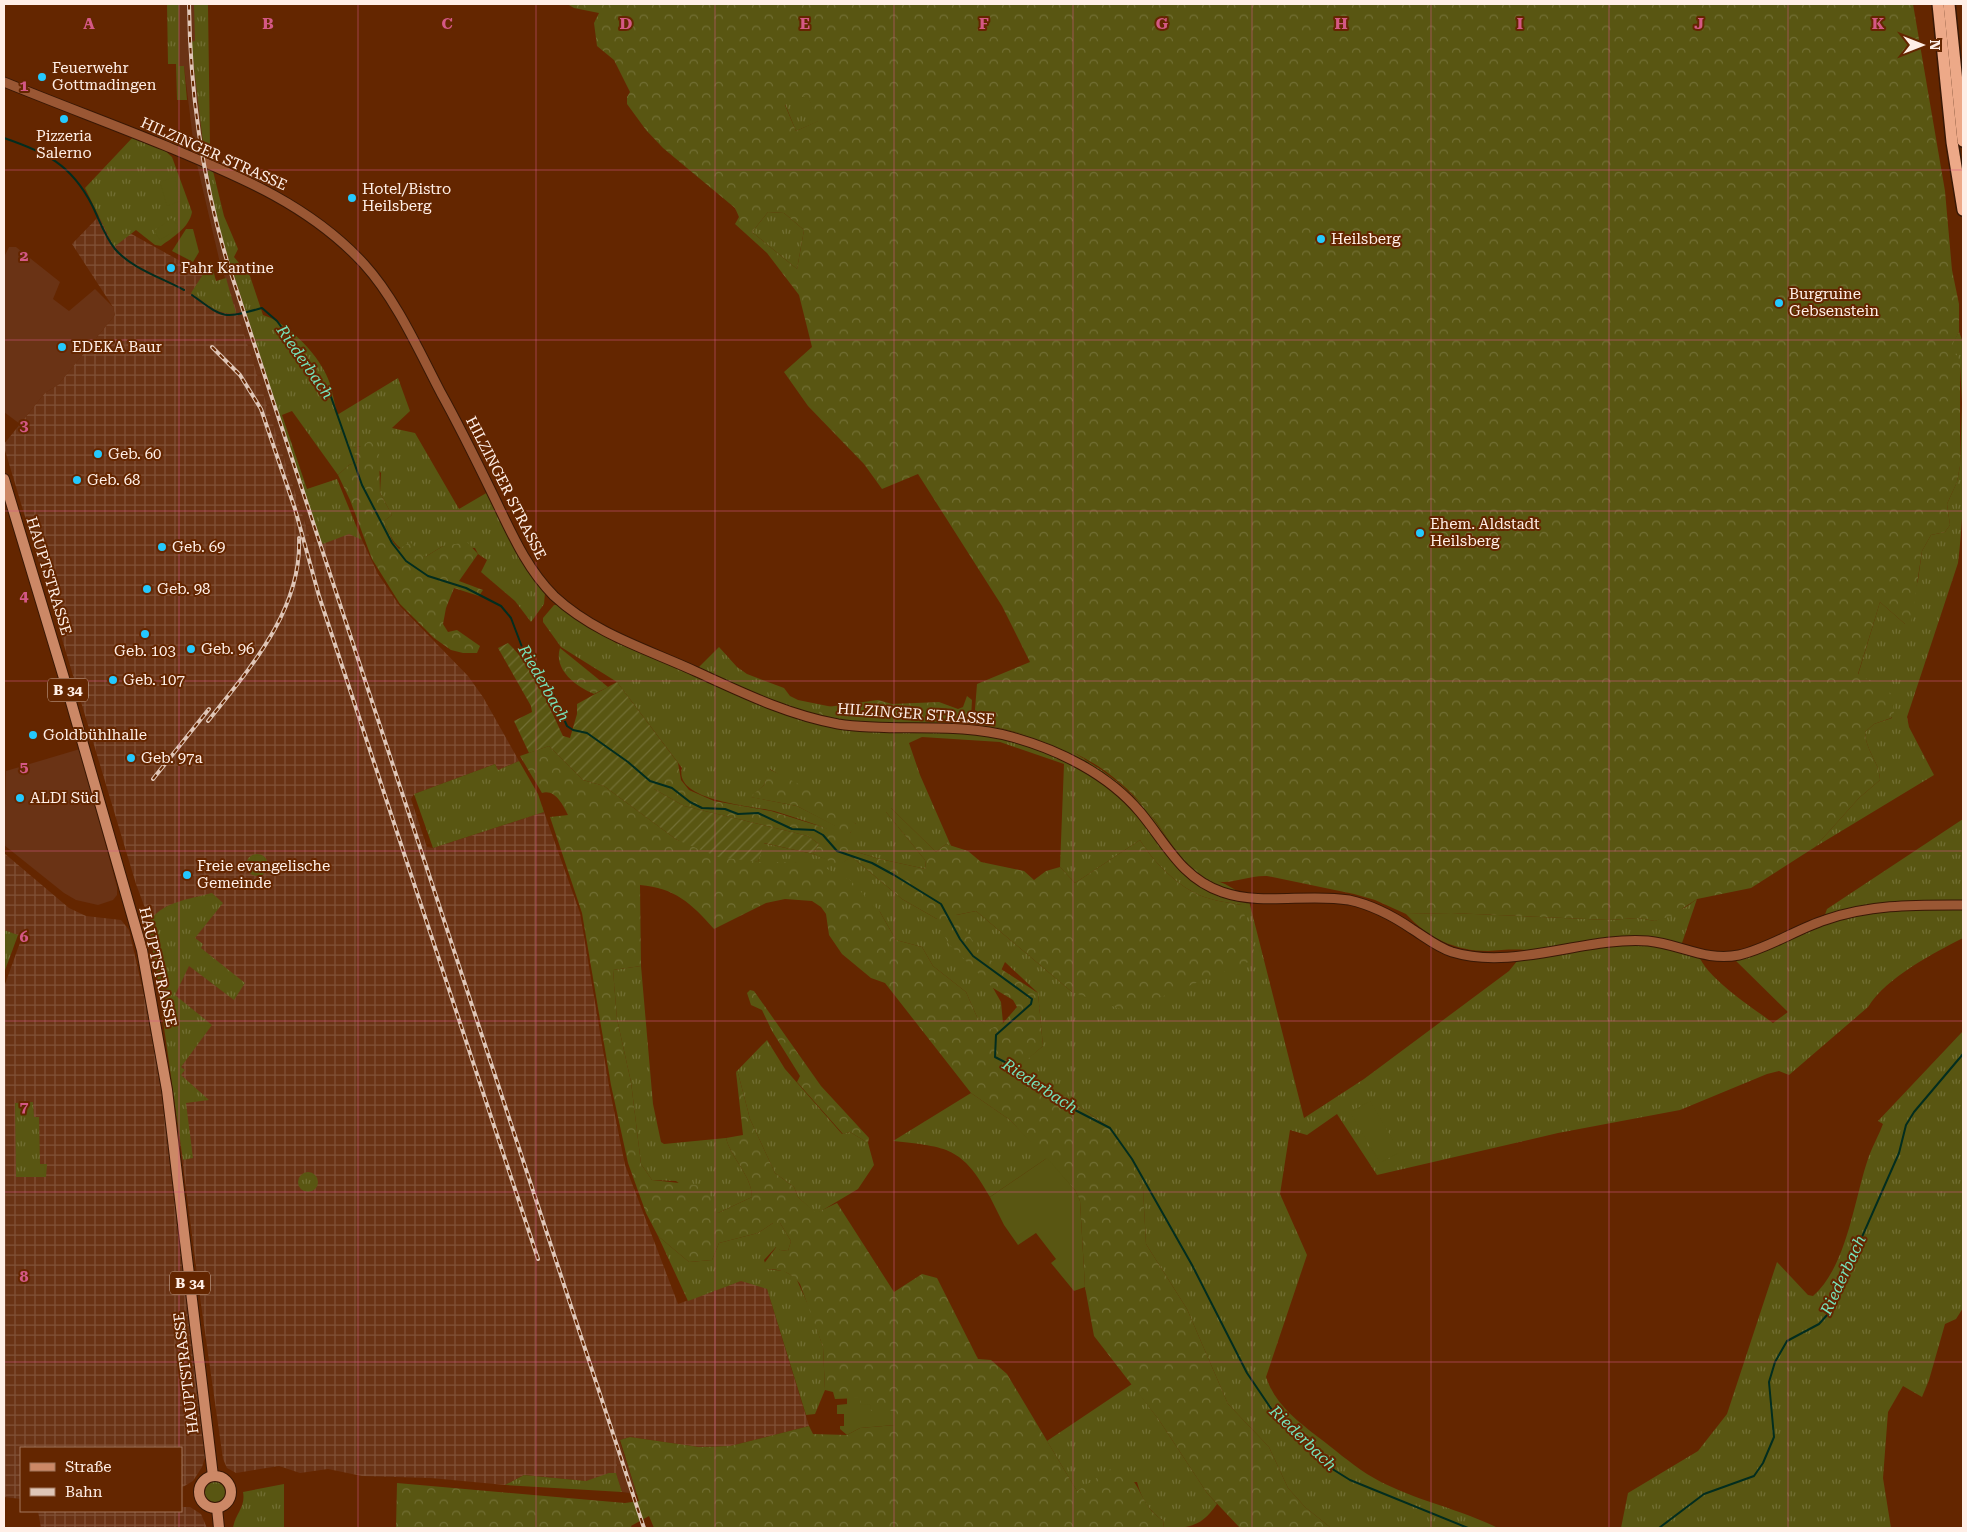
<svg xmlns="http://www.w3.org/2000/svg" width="1967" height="1532" viewBox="0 0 1967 1532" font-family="'Roboto Serif',serif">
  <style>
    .built { fill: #6a3315 }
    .industrial { fill: url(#industrial-grid) }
    .grass { fill: url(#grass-tufts) }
    .forest { fill: url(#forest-crowns); fill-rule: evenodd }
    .garden { fill: url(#garden-furrows) }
    .pitch { fill: #595612 }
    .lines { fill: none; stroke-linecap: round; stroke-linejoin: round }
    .stream { stroke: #022d1f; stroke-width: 2 }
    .secondary-casing { stroke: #391805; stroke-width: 11 }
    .primary-casing { stroke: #391805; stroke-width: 12 }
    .highway-casing { stroke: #391805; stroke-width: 14 }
    .secondary { stroke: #9a5734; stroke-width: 9 }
    .primary { stroke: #c86; stroke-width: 10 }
    .highway { stroke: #eda988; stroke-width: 11 }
    .rail-casing { stroke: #dfc6b7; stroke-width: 4 }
    .rail { stroke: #642600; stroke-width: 2; stroke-dasharray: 5.5; stroke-linecap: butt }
    .grid { fill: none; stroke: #d45885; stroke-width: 1; stroke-opacity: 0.55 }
    .poi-dot { fill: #24c9fe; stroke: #642600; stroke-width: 2 }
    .labels { text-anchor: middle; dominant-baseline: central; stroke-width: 4; stroke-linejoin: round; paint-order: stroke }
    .shield { fill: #642600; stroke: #d0b3a2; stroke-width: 1 }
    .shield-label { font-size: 14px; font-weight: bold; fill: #ffefe7 }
    .poi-label { font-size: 15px; fill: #ffefe7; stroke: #642600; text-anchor: start }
    .street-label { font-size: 15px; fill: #ffefe7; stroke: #642600 }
    .water-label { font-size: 16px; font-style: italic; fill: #76e2b9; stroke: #642600 }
    .grid-label { font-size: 16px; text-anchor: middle; font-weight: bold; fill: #d45885; stroke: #642600; stroke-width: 4; stroke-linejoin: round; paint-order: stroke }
  </style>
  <defs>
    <pattern id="industrial-grid" width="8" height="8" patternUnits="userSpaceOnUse" patternTransform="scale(1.25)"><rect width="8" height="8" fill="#6a3315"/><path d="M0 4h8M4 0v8" fill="none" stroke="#805137"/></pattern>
    <pattern id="grass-tufts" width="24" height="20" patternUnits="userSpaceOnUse" patternTransform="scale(1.25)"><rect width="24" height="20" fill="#595612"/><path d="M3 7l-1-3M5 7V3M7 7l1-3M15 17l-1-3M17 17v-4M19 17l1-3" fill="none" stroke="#726f34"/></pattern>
    <pattern id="forest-crowns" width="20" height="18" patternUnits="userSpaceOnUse" patternTransform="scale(1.25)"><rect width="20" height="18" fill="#595612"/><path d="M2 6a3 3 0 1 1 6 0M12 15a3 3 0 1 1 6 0" fill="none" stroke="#726f34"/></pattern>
    <pattern id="garden-furrows" width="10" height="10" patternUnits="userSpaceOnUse" patternTransform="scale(1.25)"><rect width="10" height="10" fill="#595612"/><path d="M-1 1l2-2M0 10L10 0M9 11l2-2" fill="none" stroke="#726f34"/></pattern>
  </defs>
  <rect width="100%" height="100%" fill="#642600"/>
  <g class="built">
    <polygon points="179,4 196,4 202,138 217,221 229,260 319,538 323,544 637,1494 622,1492 220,263 195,156 184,66 179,66"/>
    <polygon points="9,247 16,247 60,282 53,299 69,311 95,289 113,307 115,315 58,385 45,393 20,424 4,412 4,257"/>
    <polygon points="80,749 117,887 117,895 113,900 98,905 76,900 64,893 4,845 6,771"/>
  </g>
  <g class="industrial">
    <polygon points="99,216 229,288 311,541 323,544 349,533 362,540 378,574 399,605 468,676 483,697 519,761 498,770 495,764 414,794 411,799 427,847 433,848 544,812 580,913 609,1086 625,1165 678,1304 762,1273 809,1426 730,1446 699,1447 630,1437 620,1440 616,1473 586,1481 524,1475 505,1485 431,1478 362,1476 328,1469 300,1473 279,1466 236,1473 227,1468 223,1459 200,1297 162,1002 145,908 136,884 4,447 4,444 45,393 58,385 115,315 113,307 72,244"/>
    <polygon points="4,853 69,908 86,916 121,920 129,930 160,1065 204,1440 205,1457 202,1467 193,1481 181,1488 181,1448 21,1448 21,1499 4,1497 4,987 22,937 4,930"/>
    <polygon points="181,1507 190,1507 201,1514 207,1528 41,1528 38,1511 181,1511"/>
  </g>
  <g class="grass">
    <polygon points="167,4 179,4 179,66 184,66 187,100 177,100 176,64 168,64"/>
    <polygon points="194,4 208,4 210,148 204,151 191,42 195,41"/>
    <polygon points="807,94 819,121 796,131 785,104"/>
    <path d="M134,136l27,11 11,10 20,55c-3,16 -19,25 -31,34l-6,-1 -19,-15 -22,17 -29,-59z"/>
    <path d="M207,168l6,3 11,45 14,33 -4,8 16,19 13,39c25,7 60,44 67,69 3,10 5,21 7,31l61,-37 12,33 -18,17 23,5 44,76 29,-17 31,64 26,37 -1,11 -13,18 -16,-21 -34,-29 6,-12 -9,-6 -3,-6 -32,-2 -18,11c-29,-9 -29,-8 -41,-36l8,-6 -12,-22 1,-20 -20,-27 -8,2 5,14 -9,3 -11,10 -46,-64 -10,4 25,74 30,-10 25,61 -13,-6 -26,10 -4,-6 -90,-278 -12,-39z"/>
    <polygon points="768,212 784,213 804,230 797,269 752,232"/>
    <path d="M211,262l5,19 10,-3 10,35c-17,4 -31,-11 -45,-20z"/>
    <path d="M1959,332l4,10c0,73 4,148 -5,221l-51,154 2,10 25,48 -119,72 44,-49 21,-18c0,-17 -14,-28 -15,-48l9,-8 18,-6 -34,-43 22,-73 25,22 13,-44 4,-29 9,-16 14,-3 5,-7 -3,-21 10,-22 3,-16 2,-63 -2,-39 -12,-13z"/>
    <path d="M554,605h7l55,38 81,26 22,-22 18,20 10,7 37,14 6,8 8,4 84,17 86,3 80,20 22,10 33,21 17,13 27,25 31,45 22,20 25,10 23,13 56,221 60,-39 145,-108 17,-21c-12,-1 -26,0 -38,1 -33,0 -60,-13 -82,-37l45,-1 158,7 29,-2 17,3 31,-14 11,-8 -15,44v6l16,5c9,25 54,53 75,69l15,-11 -57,-56 92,-36 4,-11 136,-90v119c-31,16 -76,39 -95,69l-79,68 -10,-4 -12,3 -87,36 -122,23 -181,42 -40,-61 -30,21 -17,-5 -10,64 27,61 -41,122c9,27 30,43 52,60 16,12 32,26 49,37 40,25 89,33 131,54h-167l-26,-21 -17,-19 -19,-41 -41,-43 -41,-95 -41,-65 -3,-56 -33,-60 -90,-63 23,-19 -5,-53 -33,-31 -12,26 8,14 2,21 -13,7 -13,-13 -11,-25 -33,-26 -11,-19 -26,-7 -16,-28 -85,-50h-37l5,-19 50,11 26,10 13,-7 50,42 35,20 39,-8 96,81 170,-87c-17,-3 -35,-5 -49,-13 -20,-11 -42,-33 -53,-52l-65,43 -15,-16 4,-103 -64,-22 -78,-5 -13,6 11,32 31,71 -5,-2 -10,8 -45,-44h-5v4l39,48 1,9 -46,-10 -30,-9v-17l6,-9 -86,-55 -6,16 -13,12 46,9 39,20 -4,5c-19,-8 -39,-14 -58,-20 -20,-5 -101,-10 -92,-43l-65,-86 -56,-35 -18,-25v-4z"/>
    <polygon points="519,761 538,794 544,812 433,848 414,794 495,764 498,770"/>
    <circle cx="257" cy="865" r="11"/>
    <path d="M212,893l11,10 -28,35 8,6 -2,4 44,35 -11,17 -45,-34 -14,29 37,30 -31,42 4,3 -4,5 28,25 -23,3 7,55 -10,2 -34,-237c11,-21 41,-24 63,-30z"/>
    <polygon points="4,930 18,935 4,973"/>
    <path d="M641,966l12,138 8,38 3,2 62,-6c5,20 26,38 26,59l-34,16 -42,-32 -24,-1 -11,-16 -10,-82 -14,-63 -4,-49z"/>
    <path d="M1963,1031v277l-7,11 -11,5 -16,56 -7,17 -19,-11 -15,26 -5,66 8,50h-270l7,-35 70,-42 29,-37 50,-152 31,33 5,1c35,-31 41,-98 56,-140 4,-11 10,-21 14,-32l-5,-3z"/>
    <polygon points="767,1040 785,1069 842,1134 850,1132 868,1143 874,1165 858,1189 816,1214 798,1197 794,1187 775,1173 750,1119 738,1073 736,1072"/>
    <path d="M971,1093l39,27 37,38 -57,39c-28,-50 -42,-50 -97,-56z"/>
    <polygon points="33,1102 34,1117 39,1117 40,1164 47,1164 46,1177 16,1177 15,1103"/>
    <circle cx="308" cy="1182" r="10"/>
    <polygon points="773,1223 780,1223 791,1241 788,1251 780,1250 776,1247 764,1260 767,1269 784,1271 796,1278 810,1309 823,1347 825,1390 815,1414 806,1415 767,1289 741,1281 688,1301 658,1236 689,1262 712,1260 719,1243 758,1233"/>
    <path d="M1132,1384l27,36 48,73 10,11c-16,23 -27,24 -54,24l1,-7c-14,-8 -23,-23 -27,-39l-44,1 -16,8 -30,-50z"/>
    <polygon points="609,1473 616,1473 622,1492 505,1485 524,1475 586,1481"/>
    <circle cx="215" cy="1492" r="12"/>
    <path d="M284,1484v44h-51c2,-14 13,-21 10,-36z"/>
  </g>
  <g class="forest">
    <path d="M567,4h1346l32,187 7,79 7,34v28l-10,19 9,5 2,8v102l-3,16 -10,22 3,21 -5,7 -14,3 -9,16 -11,73h-6l-25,-22 -22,72 34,20 2,18 -3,6 -17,6 -9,8c1,20 15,31 15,48l-21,18 -44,49 -64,41 -54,11 -26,17 -16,5 -17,-3 -29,2 -158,-7 -45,1 -31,-14 -21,-6 -87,-18c-24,-1 -40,13 -63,1 -26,-15 -38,-45 -57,-67 -48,-57 -103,-73 -173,-88l3,-38 53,-22 -28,-56 -84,-132 -36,15 -18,-25 -56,-58 -24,-34 28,-25 -13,-52 -32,-42 -32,-29 4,-7 -4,-9 -72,-60 -17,-18 -19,-26v-7l3,-5 -16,-32 -17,-14 -3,-23 5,-10 -25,-5zM807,95l11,26 -22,10 -11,-26zM768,212l16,1 20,17 -7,39 -45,-37z"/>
    <polygon points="371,440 379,450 380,493 392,515 384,521 393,542 399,549 410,542 425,557 443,546 467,542 478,554 459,581 483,590 479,596 454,588 446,608 443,624 448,632 457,630 480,646 477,653 463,653 451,650 434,638 400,604 372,559 350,500 338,475 349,465 358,462 352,448 361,446"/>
    <path d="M560,648l48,39 -14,7c-17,-7 -41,-24 -34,-46z"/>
    <path d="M967,696l5,4 -1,18c-14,-1 -28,3 -43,4 -37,1 -73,2 -109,-8l1,-6 58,-8 14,4 47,-2 19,7 5,-2z"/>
    <path d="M549,746l34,34 21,6 73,54 81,22h37l26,4 29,14 30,32 16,28 26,7 11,19 33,26 11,25 13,12 13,-6 14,-16 -4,-7 -20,-12 -45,-45 -11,-24 -35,-20 -50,-42 -13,8 -26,-11 6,-10 -11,-8 -124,-30 -30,-17 4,-34 20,8 3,17 8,10 25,11 57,10 61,19 3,-4 -38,-20 -47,-9 14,-12 5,-16 59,30 29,26 -7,8v17l30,9 46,10 -1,-9 -39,-48v-4h5l45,44 10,-8 22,7 13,11 43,9 10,9 12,-9 14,-4 15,16 65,-43c11,19 33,41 53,52 14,8 32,10 49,13l14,54 -130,52 -54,-19 -96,-81 -20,4 22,34 23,20 37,24 5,53 -22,19 94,67 28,56 3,56 41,65 41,95 41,43 19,41 17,19 26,21h-91l-33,-35 -48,-73 -65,-84 -9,-49 -5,-86 -5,-11 -65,-70 -39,-27 -86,-110 -14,-5 -29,-24 -13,-19 -3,-21 -5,-7 -9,-6 -27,-2 -19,4 -52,26c-23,-26 -39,-41 -74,-44l1,81 -28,4 4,49 14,63 10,82 11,16 54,6 12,27 34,-16c0,-21 -21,-39 -26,-59l17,-3 -7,-63 2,1 12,46 25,54 19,14 4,10 18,16 21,-10 57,89 28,-18 15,4 41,81 13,1 16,14 70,117 38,-25c28,12 23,40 49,55l-1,7h-509l-5,-12 -18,10 1,2h-236l1,-45 228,20 14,-2 -19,-61 10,-3 69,10 31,-1 79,-20 4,8 34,1 13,-7 35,-3 -35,-20v-7l-25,1 -2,-7 -8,-2 -2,-43 -23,-63c-8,-11 -19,-15 -33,-15l-4,-4 14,-19 3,4 8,1 3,-10 -11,-18h-7l-15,10 -39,10 -7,17 -23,2 -31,-26 -12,-23 -18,-50 -17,-78 -29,-172 -32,-96 18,-2c-5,-10 -13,-26 -26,-22l-22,-37z"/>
    <polygon points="750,990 754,991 821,1086 869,1138 868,1143 850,1132 843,1134 797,1082 800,1076 772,1031 762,1010 751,1005 747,993"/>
  </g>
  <path class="garden" d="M508,643c26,25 40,61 55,93l7,2 7,-24v-10l40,-22 61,81 -24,26 30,17 124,30 11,8 -6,10 -49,-11 -6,19 -40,-5 -41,-17 -73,-54 -21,-6 -34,-34 -20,7 -15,-32 18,-9 -1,-6 -33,-58z"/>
  <g class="pitch">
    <polygon points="175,177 180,201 167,206 160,182"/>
    <polygon points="172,218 179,228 160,240 154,231"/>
    <polygon points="186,229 193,229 199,252 193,262 172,251"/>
    <polygon points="1370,1101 1400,1152 1380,1163 1350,1112"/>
    <polygon points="1047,1158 1075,1190 1080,1201 1085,1287 1074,1291 1051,1263 1056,1259 1036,1233 1018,1245 1004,1225 990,1197"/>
    <polygon points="847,1398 860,1398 860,1404 870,1405 871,1411 894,1411 895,1425 860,1428 847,1435 840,1429 840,1426 844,1426 844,1414 837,1414 837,1405 847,1404"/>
  </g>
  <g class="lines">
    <g class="stream">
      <path d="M4,138c41,14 67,26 88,67 7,14 13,32 23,44 16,19 47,29 69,41"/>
      <path d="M192,295c33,24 30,24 70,13l15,13 53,73 32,91 30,58 14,18 22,15 38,12 35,18 10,12 11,29 31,47 14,32 6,4 14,3 41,29 22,19 22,7 18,14 12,6 23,1 13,5 20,-1 34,16 22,1 9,5 14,16 35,12 22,12 47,29 19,35 13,17 59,43 -1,5 -35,31 -1,22 25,13 55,40 35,18 22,31 60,106 55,108 27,40 42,35 18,22 16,10 118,48"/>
      <polyline points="1659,1528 1704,1494 1754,1476 1763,1463 1774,1437 1769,1382 1775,1362 1787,1341 1819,1324 1828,1314 1899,1153 1906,1125 1914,1112 1963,1054"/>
    </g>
    <defs>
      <path id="secondary" d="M4,82c54,22 108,42 162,64 72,30 144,59 198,118 32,35 55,87 77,129 19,34 36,69 53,104 17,35 32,71 60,99 41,38 93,53 143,76 46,21 91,43 141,52 58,9 117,-3 174,13 47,13 96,37 128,75 26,31 41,66 82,80 40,14 85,1 127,8 23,5 44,16 63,29 13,8 25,18 40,23 62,19 134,-16 196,-11 32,3 58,21 91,14 30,-7 58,-26 86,-35 46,-16 91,-15 138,-15"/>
      <g id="primary">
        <polyline points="4,479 67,688 142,950 167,1090 213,1476"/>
        <circle cx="215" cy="1492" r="16"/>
        <polyline points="217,1508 219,1528"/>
      </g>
      <g id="highway">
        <polyline points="1938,4 1952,142 1963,210"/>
        <polyline points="1949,4 1963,141"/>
      </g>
    </defs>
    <use href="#secondary" class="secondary-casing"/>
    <use href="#primary" class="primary-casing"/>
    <use href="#highway" class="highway-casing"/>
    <use href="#secondary" class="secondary"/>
    <use href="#primary" class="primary"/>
    <use href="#highway" class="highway"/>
    <defs>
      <g id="rail">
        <path d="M189,4c1,88 13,173 38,257l417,1267"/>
        <polyline points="212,347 240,375 261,409 295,509 319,596 538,1259"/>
        <path d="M208,721c42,-53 94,-111 91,-183"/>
        <polyline points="153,779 209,709"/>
      </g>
    </defs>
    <use href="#rail" class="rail-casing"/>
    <use href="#rail" class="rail"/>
  </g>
  <path class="grid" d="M179,4v1444M358,4v1524M536,4v1524M715,4v1524M894,4v1524M1073,4v1524M1252,4v1524M1431,4v1524M1609,4v1524M1788,4v1524M4,170h1959M4,340h1959M4,511h1959M4,681h1959M4,851h1959M4,1021h1959M4,1192h1959M4,1362h1959M179,1511v17"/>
  <g class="poi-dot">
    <circle cx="42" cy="77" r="5"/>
    <circle cx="64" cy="119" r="5"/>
    <circle cx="352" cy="198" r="5"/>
    <circle cx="1321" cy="239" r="5"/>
    <circle cx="171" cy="268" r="5"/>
    <circle cx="1779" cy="303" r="5"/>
    <circle cx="62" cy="347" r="5"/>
    <circle cx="98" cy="454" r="5"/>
    <circle cx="77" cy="480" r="5"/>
    <circle cx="1420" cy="533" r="5"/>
    <circle cx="162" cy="547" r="5"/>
    <circle cx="147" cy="589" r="5"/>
    <circle cx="145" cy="634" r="5"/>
    <circle cx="191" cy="649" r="5"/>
    <circle cx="113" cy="680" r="5"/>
    <circle cx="33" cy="735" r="5"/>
    <circle cx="131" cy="758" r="5"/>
    <circle cx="20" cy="798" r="5"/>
    <circle cx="187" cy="875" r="5"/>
  </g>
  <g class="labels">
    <g class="shield">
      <rect x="48" y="678.5" width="40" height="23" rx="4"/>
      <rect x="170" y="1271.5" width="40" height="23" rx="4"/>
    </g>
    <g class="shield-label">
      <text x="68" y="690">B 34</text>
      <text x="190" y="1283">B 34</text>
    </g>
    <g class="poi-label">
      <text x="52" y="68">Feuerwehr<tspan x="52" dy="17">Gottmadingen</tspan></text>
      <text x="64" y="136" text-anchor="middle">Pizzeria<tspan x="64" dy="17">Salerno</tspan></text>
      <text x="362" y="189">Hotel/Bistro<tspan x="362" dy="17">Heilsberg</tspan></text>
      <text x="1331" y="239">Heilsberg</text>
      <text x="181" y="268">Fahr Kantine</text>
      <text x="1789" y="294">Burgruine<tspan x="1789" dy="17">Gebsenstein</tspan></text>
      <text x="72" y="347">EDEKA Baur</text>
      <text x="108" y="454">Geb. 60</text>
      <text x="87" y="480">Geb. 68</text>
      <text x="1430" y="524">Ehem. Aldstadt<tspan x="1430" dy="17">Heilsberg</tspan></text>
      <text x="172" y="547">Geb. 69</text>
      <text x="157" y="589">Geb. 98</text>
      <text x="201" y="649">Geb. 96</text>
      <text x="145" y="651" text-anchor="middle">Geb. 103</text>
      <text x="123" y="680">Geb. 107</text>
      <text x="43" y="735">Goldbühlhalle</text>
      <text x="141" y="758">Geb. 97a</text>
      <text x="30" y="798">ALDI Süd</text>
      <text x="197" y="866">Freie evangelische<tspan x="197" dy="17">Gemeinde</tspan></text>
    </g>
    <g class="street-label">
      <text transform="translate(214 154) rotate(24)">HILZINGER STRASSE</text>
      <text transform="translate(506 488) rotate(63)">HILZINGER STRASSE</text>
      <text transform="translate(49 576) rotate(73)">HAUPTSTRASSE</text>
      <text transform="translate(916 714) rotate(4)">HILZINGER STRASSE</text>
      <text transform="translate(158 967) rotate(77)">HAUPTSTRASSE</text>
      <text transform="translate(186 1373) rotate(-97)">HAUPTSTRASSE</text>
    </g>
    <g class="water-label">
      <text transform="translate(305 362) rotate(55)">Riederbach</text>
      <text transform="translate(544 683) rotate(60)">Riederbach</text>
      <text transform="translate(1040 1086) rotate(33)">Riederbach</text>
      <text transform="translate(1843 1275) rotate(-65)">Riederbach</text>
      <text transform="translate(1303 1438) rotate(44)">Riederbach</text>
    </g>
  </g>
  <g class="grid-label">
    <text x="89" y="29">A</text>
    <text x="268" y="29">B</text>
    <text x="447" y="29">C</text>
    <text x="626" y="29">D</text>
    <text x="805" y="29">E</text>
    <text x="984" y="29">F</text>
    <text x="1162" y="29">G</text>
    <text x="1341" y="29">H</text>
    <text x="1520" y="29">I</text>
    <text x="1699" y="29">J</text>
    <text x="1878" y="29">K</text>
    <text x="24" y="91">1</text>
    <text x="24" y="261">2</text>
    <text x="24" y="431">3</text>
    <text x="24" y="601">4</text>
    <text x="24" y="772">5</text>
    <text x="24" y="942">6</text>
    <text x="24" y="1112">7</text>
    <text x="24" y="1282">8</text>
  </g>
  <rect width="1967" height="1532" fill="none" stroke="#ffefe7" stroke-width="10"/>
  <rect x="20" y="1447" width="162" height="65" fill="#642600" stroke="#a2765c"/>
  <rect x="30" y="1463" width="25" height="8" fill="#cc8866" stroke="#a2765c"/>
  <text x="65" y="1472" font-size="15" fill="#ffefe7">Straße</text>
  <rect x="30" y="1488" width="25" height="8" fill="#dfc6b7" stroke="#a2765c"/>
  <text x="65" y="1497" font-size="15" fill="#ffefe7">Bahn</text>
  <g transform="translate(1922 45) rotate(90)" stroke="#642600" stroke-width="4" paint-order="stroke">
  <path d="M0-4L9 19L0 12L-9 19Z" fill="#ffefe7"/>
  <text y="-8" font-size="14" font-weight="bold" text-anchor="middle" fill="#ffefe7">N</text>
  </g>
</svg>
